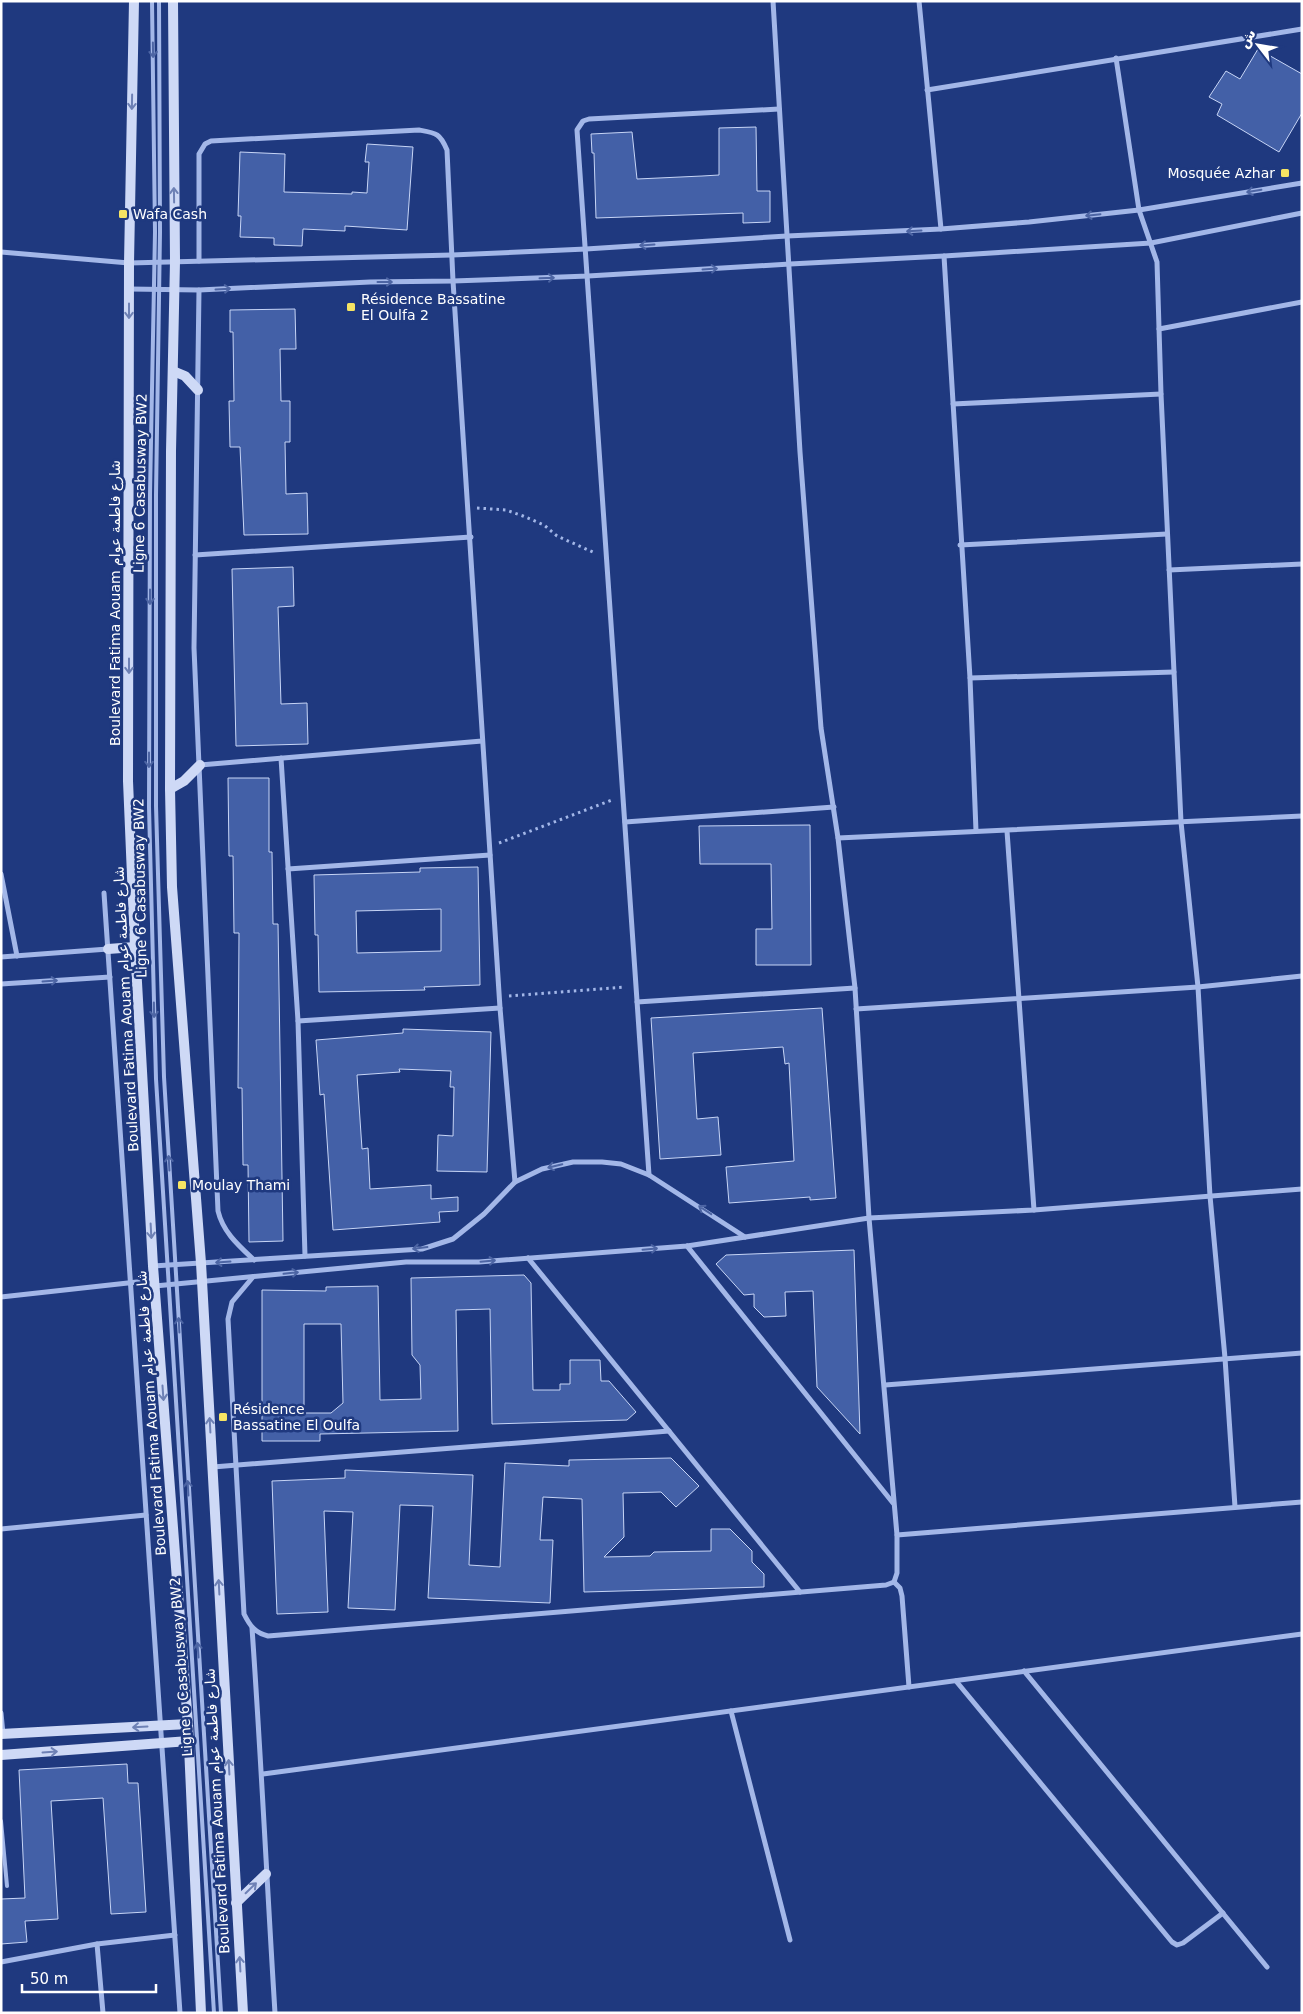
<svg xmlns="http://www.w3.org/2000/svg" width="1303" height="2014" viewBox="0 0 1303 2014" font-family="'DejaVu Sans',Cairo,sans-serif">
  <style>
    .building { fill: #4360a7; stroke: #c7d5f6; fill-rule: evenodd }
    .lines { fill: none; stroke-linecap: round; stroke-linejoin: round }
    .path { stroke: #a3b7e8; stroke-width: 3; stroke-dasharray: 2.5 4; stroke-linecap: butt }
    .lane { stroke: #a3b7e8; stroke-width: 4 }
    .street { stroke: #a3b7e8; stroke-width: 5 }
    .secondary { stroke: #ced9f6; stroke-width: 10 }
    .oneway { stroke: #4d65a4 }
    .oneway2 { stroke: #6e81b5 }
    .poi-dot { fill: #f6e463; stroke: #1f397f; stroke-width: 2 }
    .labels { text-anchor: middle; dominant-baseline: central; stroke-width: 5; stroke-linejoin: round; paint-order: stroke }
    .poi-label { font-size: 14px; fill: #fff; stroke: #1f397f; text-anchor: start }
    .street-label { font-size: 14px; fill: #fff; stroke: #1f397f }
  </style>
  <rect width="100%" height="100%" fill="#1f397f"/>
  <g class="building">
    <polygon points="1258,49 1302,74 1302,113 1279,152 1217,115 1222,104 1209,97 1226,71 1240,79"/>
    <polygon points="756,127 757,191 770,191 770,222 743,223 743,213 596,218 594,153 592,153 591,134 632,132 637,179 702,176 719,175 719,128"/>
    <polygon points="367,144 413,147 407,230 345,226 345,231 303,229 302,246 274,245 274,238 240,237 241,216 238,216 240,152 285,154 284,192 352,194 352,192 367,193 369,162 365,162"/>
    <polygon points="295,309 296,349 280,349 281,401 290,401 290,442 285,442 286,494 307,493 308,534 244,535 240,447 230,447 229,401 234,401 233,332 230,332 230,310"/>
    <polygon points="293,567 294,606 278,607 281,704 307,703 308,744 236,746 232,569"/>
    <polygon points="228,778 269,778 269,852 272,852 273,924 278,924 283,1241 249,1242 248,1165 243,1165 242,1088 238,1088 239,933 234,933 233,856 229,856"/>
    <polygon points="810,825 811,965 756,965 756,929 772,929 771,864 700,864 699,826"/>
    <path d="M478,867l2,118 -56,2 1,3 -106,2 -1,-57h-3l-1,-60 106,-3v-4zM441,909v42l-84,2 -1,-42z"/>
    <polygon points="822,1008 836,1198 810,1200 810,1197 729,1203 726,1167 794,1161 789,1063 785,1064 783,1047 693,1053 697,1119 718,1117 721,1155 660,1159 651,1018"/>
    <polygon points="403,1029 491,1032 487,1172 437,1171 438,1135 453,1136 454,1087 450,1087 451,1071 399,1069 400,1072 357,1075 362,1149 368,1148 370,1189 431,1185 431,1199 458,1197 458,1211 439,1212 440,1222 333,1230 324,1094 320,1095 316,1040 403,1033"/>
    <polygon points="854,1250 860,1434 817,1387 813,1291 785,1292 786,1316 764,1317 754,1307 754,1294 744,1295 716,1264 726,1255"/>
    <path d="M524,1275l7,8 2,107h27v-6h10v-24h30l1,21h8l27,31 -9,8 -135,4 -2,-115 -34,1 2,121 -138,3v7h-58v-151l64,1v-4l52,-1 2,114 41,-1 -1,-34 -8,-10 -1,-77zM304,1324h37l2,79 -12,10h-27z"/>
    <polygon points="671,1458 699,1486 676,1507 661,1492 623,1493 624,1537 604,1557 650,1556 654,1552 711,1551 711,1529 730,1529 752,1551 752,1562 764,1574 764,1587 584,1592 582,1499 543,1497 540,1540 553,1540 550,1603 428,1598 433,1506 400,1505 395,1610 348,1608 353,1512 324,1511 328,1612 277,1614 272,1481 345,1478 345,1470 473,1475 469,1565 500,1567 505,1463 569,1466 569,1460"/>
    <polygon points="127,1764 128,1783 138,1783 146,1912 111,1914 103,1798 51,1801 58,1919 25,1921 27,1942 1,1944 1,1899 25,1898 19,1770"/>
  </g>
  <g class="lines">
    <g class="path">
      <polyline points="477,508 506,510 523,516 544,525 557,536 595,553"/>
      <polyline points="499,843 612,800"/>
      <polyline points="509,996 625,987"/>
    </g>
    <g class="lane">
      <polyline points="152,1 155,232 150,494 149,807 156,1079 214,2013"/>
      <polyline points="159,1 160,232 156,495 156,806 164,1077 221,2013"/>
      <polyline points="1,1821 7,1886"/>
    </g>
    <g class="street">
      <polyline points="773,1 800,452 821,728 838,838 855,988 869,1218 897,1535 897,1573 894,1582"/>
      <polyline points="919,1 941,229"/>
      <polyline points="1116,58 1139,210 1157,262 1161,394 1181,822 1198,987 1210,1196 1225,1358 1235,1507"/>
      <polyline points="927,90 1302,29"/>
      <polyline points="1,252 129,263 452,255 586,249 787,236 941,229 1029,222 1139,210 1302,183"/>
      <polyline points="944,256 970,678 976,831"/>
      <path d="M199,261v-107l6,-10 6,-3 208,-11c17,3 21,3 28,20l6,131 47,727 15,174"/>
      <polyline points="129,289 199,290 370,282 453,281 588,276 790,264 944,256 1151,243 1302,213"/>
      <path d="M199,290l-5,358 24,563c5,21 20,34 36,49"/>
      <polyline points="1159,329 1302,302"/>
      <polyline points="953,404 1161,394"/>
      <polyline points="960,545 1167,534"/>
      <polyline points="195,555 471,537"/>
      <polyline points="1169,570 1302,564"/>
      <polyline points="970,678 1174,672"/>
      <polyline points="281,758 298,1021 305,1256"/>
      <polyline points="200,765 482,741"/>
      <polyline points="625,822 834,807"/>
      <polyline points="1007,831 1034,1210"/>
      <polyline points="838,838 1302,816"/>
      <polyline points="288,869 490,855"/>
      <polyline points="1,874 17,956"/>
      <polyline points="104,893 180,2013"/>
      <polyline points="1,957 108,949"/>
      <polyline points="1,984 110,977"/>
      <polyline points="637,1002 855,988"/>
      <polyline points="856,1009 1198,987 1302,976"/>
      <polyline points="298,1021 500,1008"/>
      <polyline points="649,1175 577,130 583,121 589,119 779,109"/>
      <polyline points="687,1246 893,1503"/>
      <polyline points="528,1258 800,1592"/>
      <polyline points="153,1266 422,1249 453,1239 484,1214 515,1182 542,1169 573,1162 602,1162 621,1164 649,1175 745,1237"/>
      <path d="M253,1277l-21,25 -4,17 16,295c6,12 11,19 24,22l618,-51 8,-3"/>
      <polyline points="155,1286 406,1262 479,1262 687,1246 869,1218 1034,1210 1302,1189"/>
      <polyline points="1,1297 155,1280"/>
      <polyline points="885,1385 1302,1353"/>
      <polyline points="213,1467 669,1431"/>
      <polyline points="1,1529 146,1515"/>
      <polyline points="897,1535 1302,1502"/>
      <polyline points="894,1582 900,1588 902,1596 909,1687"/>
      <path d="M252,1628c9,128 15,257 23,385"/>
      <polyline points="1024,1671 1267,1967"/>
      <polyline points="956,1681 1172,1942 1177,1945 1183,1943 1223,1913"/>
      <polyline points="731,1711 790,1940"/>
      <polyline points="1,1713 3,1734"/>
      <polyline points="263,1774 1302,1634"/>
      <polyline points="97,1944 103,2013"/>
      <polyline points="1,1962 97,1944 175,1935"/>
    </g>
    <g class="secondary">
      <polyline points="134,1 129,263 128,781 135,947 153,1266 188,1724 201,2013"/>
      <polyline points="173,1 175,261 171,451 170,789 172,887 201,1263 243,2013"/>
      <polyline points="173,371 185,376 198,390"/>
      <polyline points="170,789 184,781 200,765"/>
      <polyline points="108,949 135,947"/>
      <polyline points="1,1734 188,1724"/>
      <polyline points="1,1755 189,1741"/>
      <polyline points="236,1903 266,1874"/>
    </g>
  </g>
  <defs><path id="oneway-shaft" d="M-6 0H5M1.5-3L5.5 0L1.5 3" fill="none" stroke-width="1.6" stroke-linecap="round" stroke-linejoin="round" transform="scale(1.25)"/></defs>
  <g class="oneway">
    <use href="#oneway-shaft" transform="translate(153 50) rotate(89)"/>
    <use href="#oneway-shaft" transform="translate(1254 191) rotate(171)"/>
    <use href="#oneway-shaft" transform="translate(1093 215) rotate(174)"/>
    <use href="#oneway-shaft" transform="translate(914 231) rotate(177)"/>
    <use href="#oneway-shaft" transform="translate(647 245) rotate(176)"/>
    <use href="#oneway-shaft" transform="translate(710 269) rotate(-4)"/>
    <use href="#oneway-shaft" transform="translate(547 278) rotate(-2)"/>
    <use href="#oneway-shaft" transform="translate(385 282)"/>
    <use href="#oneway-shaft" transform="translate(223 289) rotate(-3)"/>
    <use href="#oneway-shaft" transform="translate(150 597) rotate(90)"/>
    <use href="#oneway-shaft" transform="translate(149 760) rotate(90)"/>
    <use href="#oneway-shaft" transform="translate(50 981) rotate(-4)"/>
    <use href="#oneway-shaft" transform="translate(154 1010) rotate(89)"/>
    <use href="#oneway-shaft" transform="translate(169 1163) rotate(-93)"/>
    <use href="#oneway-shaft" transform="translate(555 1166) rotate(167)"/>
    <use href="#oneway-shaft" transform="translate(705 1210) rotate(-147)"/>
    <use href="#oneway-shaft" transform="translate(420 1248) rotate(173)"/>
    <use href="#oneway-shaft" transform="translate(650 1249) rotate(-5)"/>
    <use href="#oneway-shaft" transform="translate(488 1261) rotate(-5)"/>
    <use href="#oneway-shaft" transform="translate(223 1262) rotate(176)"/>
    <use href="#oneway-shaft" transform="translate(291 1273) rotate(-6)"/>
    <use href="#oneway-shaft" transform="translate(179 1325) rotate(-93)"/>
    <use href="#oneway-shaft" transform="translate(188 1488) rotate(-93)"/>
    <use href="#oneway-shaft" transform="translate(198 1650) rotate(-94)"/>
  </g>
  <g class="oneway2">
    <use href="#oneway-shaft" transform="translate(132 102) rotate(91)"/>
    <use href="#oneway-shaft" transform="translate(174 195) rotate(-91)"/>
    <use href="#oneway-shaft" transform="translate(129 311) rotate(90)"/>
    <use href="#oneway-shaft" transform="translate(129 666) rotate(90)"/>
    <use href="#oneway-shaft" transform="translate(151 1231) rotate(87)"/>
    <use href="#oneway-shaft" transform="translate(163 1393) rotate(86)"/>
    <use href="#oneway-shaft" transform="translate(210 1425) rotate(-93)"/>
    <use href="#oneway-shaft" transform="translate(219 1587) rotate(-93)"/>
    <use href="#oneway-shaft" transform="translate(140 1727) rotate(177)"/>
    <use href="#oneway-shaft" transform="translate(50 1752) rotate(-4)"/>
    <use href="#oneway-shaft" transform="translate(229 1767) rotate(-93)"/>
    <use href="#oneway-shaft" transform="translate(251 1888) rotate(-44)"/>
    <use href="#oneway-shaft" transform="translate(240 1964) rotate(-93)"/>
  </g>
  <g class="poi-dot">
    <rect x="1280" y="168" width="10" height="10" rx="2.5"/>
    <rect x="118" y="209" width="10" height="10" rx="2.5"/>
    <rect x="346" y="302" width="10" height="10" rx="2.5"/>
    <rect x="177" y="1180" width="10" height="10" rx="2.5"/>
    <rect x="218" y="1412" width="10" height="10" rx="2.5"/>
  </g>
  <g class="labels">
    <g class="poi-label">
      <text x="1275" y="173" text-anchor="end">Mosquée Azhar</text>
      <text x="133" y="214">Wafa Cash</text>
      <text x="361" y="299">Résidence Bassatine<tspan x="361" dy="16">El Oulfa 2</tspan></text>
      <text x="192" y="1185">Moulay Thami</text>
      <text x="233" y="1409">Résidence<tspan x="233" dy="16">Bassatine El Oulfa</tspan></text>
    </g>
    <g class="street-label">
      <text transform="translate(140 483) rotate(-89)">Ligne 6 Casabusway BW2</text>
      <text transform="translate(115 603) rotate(-90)">Boulevard Fatima Aouam شارع فاطمة عوام</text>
      <text transform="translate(140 888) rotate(-91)">Ligne 6 Casabusway BW2</text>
      <text transform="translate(126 1009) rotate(-93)">Boulevard Fatima Aouam شارع فاطمة عوام</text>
      <text transform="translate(151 1413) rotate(-94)">Boulevard Fatima Aouam شارع فاطمة عوام</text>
      <text transform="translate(181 1667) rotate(-94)">Ligne 6 Casabusway BW2</text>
      <text transform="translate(217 1811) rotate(-93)">Boulevard Fatima Aouam شارع فاطمة عوام</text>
    </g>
  </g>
  <rect width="1303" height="2014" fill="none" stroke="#ffffff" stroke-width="5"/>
  <g transform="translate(1258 45) rotate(301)" stroke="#1f397f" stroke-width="4" paint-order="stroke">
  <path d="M0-4L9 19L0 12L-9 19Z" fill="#ffffff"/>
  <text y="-8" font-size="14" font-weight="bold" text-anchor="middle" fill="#ffffff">ش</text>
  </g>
  <path d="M22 1984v8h134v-8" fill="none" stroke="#ffffff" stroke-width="2.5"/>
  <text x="30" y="1984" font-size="15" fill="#ffffff" stroke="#1f397f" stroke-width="4" paint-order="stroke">50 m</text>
</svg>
